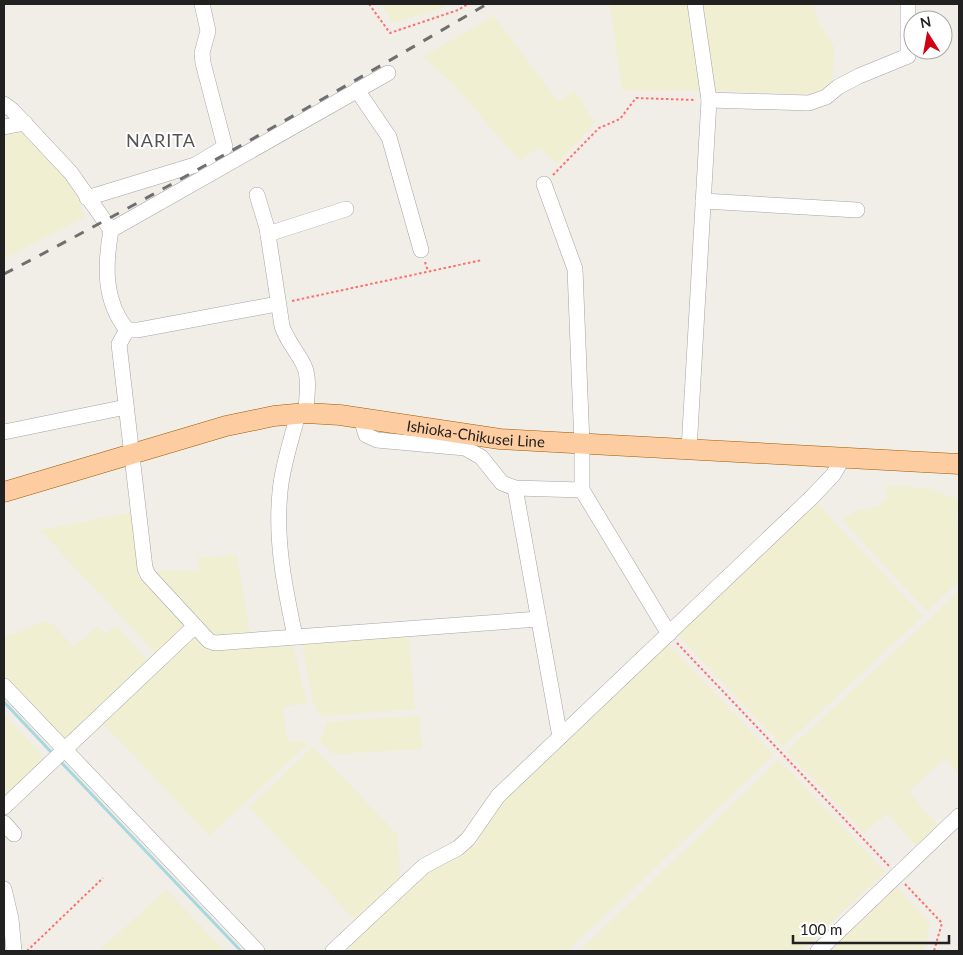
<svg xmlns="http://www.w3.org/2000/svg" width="963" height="955" viewBox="0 0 963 955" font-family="Lato,sans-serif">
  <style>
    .farmland { fill: #f0efd2 }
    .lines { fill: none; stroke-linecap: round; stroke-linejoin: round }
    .stream { stroke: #a7d8df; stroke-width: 3 }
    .minor-casing { stroke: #a5a5a5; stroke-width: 16 }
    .major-casing { stroke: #9d5b00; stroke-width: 21 }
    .path { stroke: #fc6f6d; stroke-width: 2; stroke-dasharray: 2.5 2.5; stroke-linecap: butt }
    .minor { stroke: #fff; stroke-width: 15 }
    .major { stroke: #fdcca0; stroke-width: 20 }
    .rail { stroke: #6f6f6f; stroke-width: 3; stroke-dasharray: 10 10; stroke-linecap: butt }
    .labels { text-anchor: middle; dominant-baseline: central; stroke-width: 4; stroke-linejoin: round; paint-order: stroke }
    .street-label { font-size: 15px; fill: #212121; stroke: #fff }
    .quarter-label { font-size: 18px; letter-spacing: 1px; fill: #545454; stroke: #fff }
  </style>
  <rect width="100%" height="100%" fill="#f1ede7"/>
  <g class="farmland">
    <polygon points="381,4 449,4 442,8 393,23"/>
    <polygon points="610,4 689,4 701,91 622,90"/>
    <polygon points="702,4 813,4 820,25 835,48 832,80 814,95 715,90"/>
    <polygon points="494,16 558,101 575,91 595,123 557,164 539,147 520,161 450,81 422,57"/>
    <polygon points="22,132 64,174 77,192 84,217 4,259 4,135"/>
    <polygon points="888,486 929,488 959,500 959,513 956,517 959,530 959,581 927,611 842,520 854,512 879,506 888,497 885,488"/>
    <polygon points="817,503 923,616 783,747 677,634"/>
    <polygon points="134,512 141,573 190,625 157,655 40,530"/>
    <polygon points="237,555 250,635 219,638 210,636 149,571 199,571 197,558"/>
    <polygon points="959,592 959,775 945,758 909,792 938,826 916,846 887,813 864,833 787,751"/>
    <polygon points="46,621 51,623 74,647 98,626 106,634 113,628 118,628 149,661 65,742 4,678 4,637"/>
    <polygon points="197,634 292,641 307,702 283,707 287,741 306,742 308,744 209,836 103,723"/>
    <polygon points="408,635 415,709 324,716 317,712 312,698 302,643"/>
    <polygon points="667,643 774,755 567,951 341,951 428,870 475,845 497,805"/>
    <polygon points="4,715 44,757 4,797"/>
    <polygon points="419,716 422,749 333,754 320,741 327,722"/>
    <polygon points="313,747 398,835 400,878 355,920 249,807"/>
    <polygon points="779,759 885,872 801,951 580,951"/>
    <polygon points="897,887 930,924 924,951 829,951"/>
    <polygon points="166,890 225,951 99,951"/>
  </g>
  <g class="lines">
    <g class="stream">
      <polyline points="4,702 53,754"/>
      <polyline points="59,760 241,951"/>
    </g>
    <defs>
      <g id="minor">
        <polyline points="357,90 389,137 421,250"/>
        <polyline points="709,100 809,103 826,97 838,87 859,76 908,56 908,4"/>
        <path d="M4,104l8,6 59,63 40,57c-6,35 -8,70 16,100h11l139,-26"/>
        <polyline points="4,127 25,123"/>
        <polyline points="544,184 575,269 582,445 582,490 669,634"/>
        <path d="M257,195l10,33 15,98c5,16 17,27 23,42 5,14 1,31 1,45"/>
        <polyline points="87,198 195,165 225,147 203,63 202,53 208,31 202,4"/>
        <polyline points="703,201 857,210"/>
        <polyline points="111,230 388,73"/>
        <polyline points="268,234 346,209"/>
        <polyline points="127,330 119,344 145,568 148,575 209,641 215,643 539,619"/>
        <polyline points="361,418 366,435 377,440 465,448 481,457 502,483 515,488 582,490"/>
        <polyline points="4,432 126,407"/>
        <polyline points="689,450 709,100 695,4"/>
        <polyline points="515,488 560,737"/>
        <path d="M295,636c-10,-47 -20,-95 -15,-144 2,-26 12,-53 18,-79"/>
        <polyline points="4,686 257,951"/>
        <polyline points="4,807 195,626"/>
        <polyline points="4,823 14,834"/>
        <polyline points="4,889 11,919 14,951"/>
        <polyline points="333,951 424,866 458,848 468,839 498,796 812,497 833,475 843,458"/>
        <polyline points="818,951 959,816"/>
      </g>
      <g id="major">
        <path id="s1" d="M4,492l222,-66 48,-10 32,-3 34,2 160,24 459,25"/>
      </g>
    </defs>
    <use href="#minor" class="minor-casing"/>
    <use href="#major" class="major-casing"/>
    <g class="path">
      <polyline points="369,4 390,33 458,10 468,4"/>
      <polyline points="553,175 599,128 620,119 636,98 696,100"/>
      <polyline points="425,262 428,271"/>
      <polyline points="292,301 482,260"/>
      <polyline points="677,643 889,866"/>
      <polyline points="905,884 942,923 934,951"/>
      <polyline points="27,951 103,878"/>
    </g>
    <use href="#minor" class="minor"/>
    <use href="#major" class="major"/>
    <path class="rail" d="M4,274c164,-85 323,-177 483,-270"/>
  </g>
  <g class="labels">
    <g class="street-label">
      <text stroke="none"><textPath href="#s1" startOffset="484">Ishioka-Chikusei Line</textPath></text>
    </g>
    <g class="quarter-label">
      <text x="161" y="140">NARITA</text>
    </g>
  </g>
  <rect width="963" height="955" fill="none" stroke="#212121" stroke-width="10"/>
  <g transform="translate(928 35) rotate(349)"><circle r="24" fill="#ffffff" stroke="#a6a6a6"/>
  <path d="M0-4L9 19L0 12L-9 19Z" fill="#d10013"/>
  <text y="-8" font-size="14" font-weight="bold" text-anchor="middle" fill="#212121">N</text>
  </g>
  <path d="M793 935v8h156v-8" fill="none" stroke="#212121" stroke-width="2.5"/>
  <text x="800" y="935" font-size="15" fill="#212121" stroke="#ffffff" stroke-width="4" paint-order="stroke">100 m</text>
</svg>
